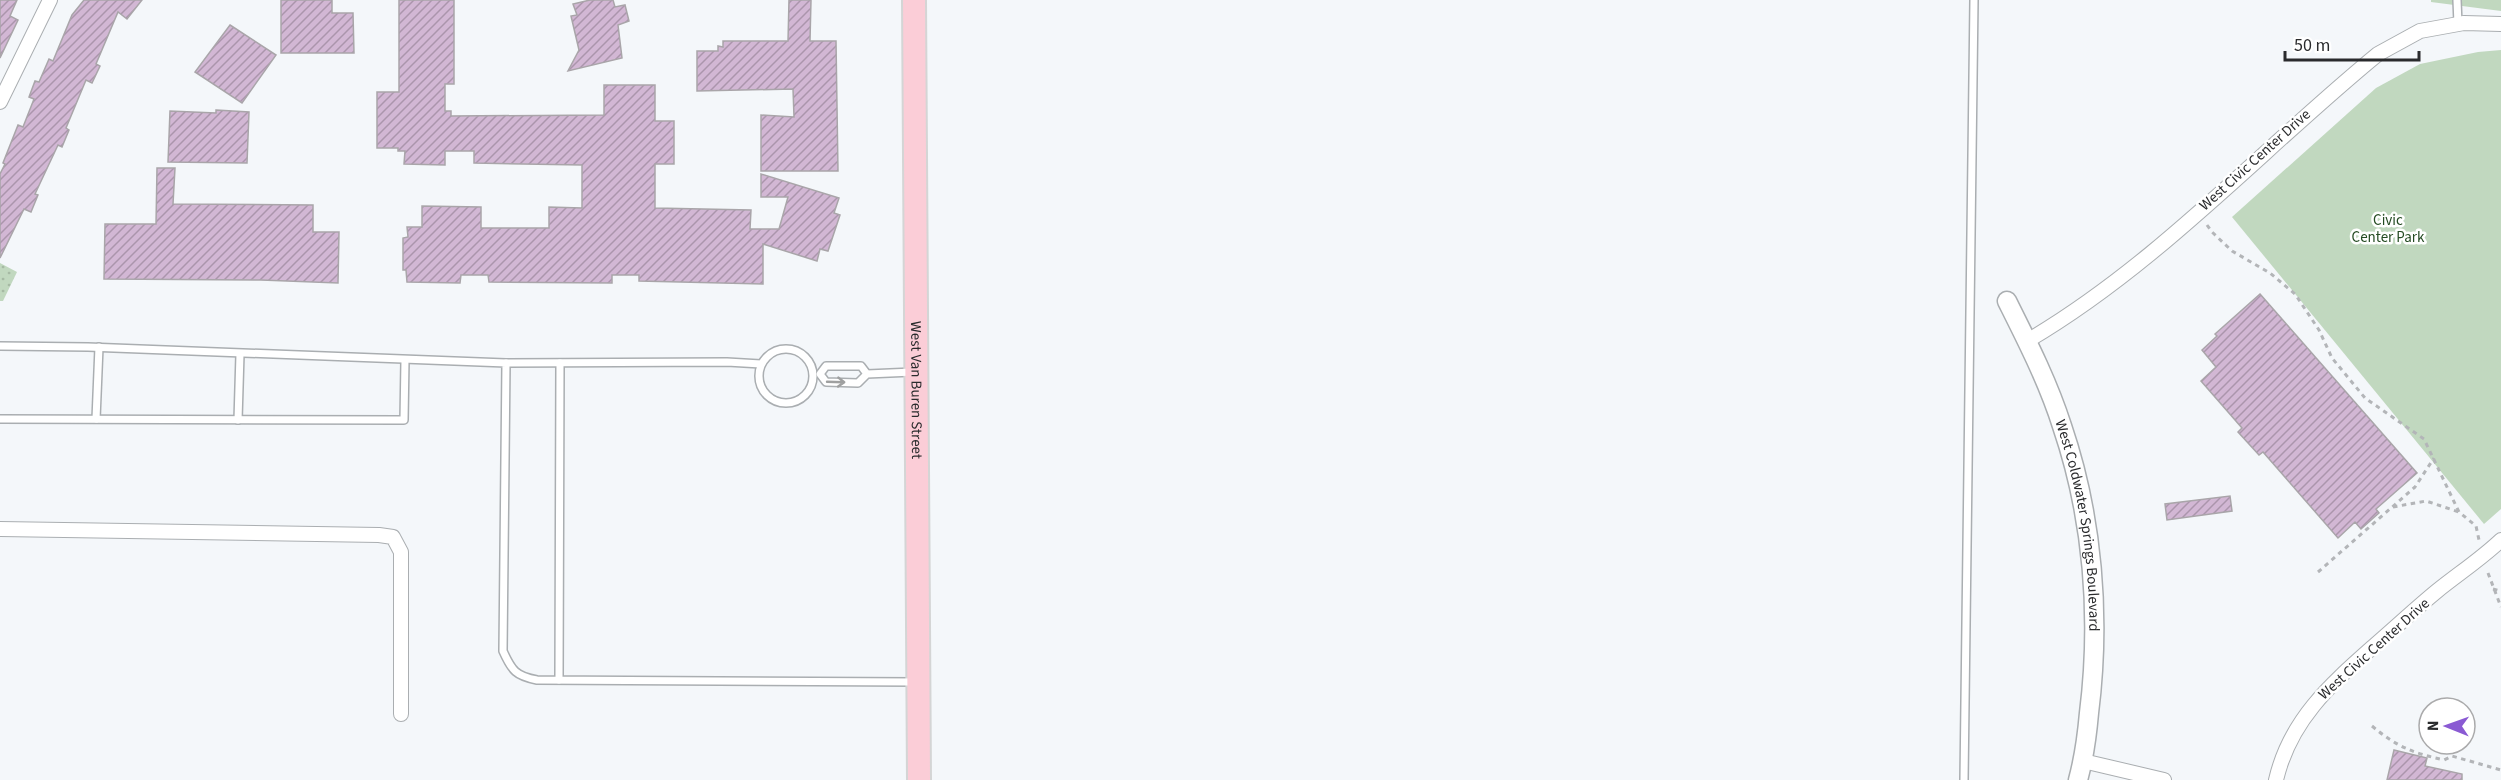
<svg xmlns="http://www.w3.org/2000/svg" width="2501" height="780" viewBox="0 0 2501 780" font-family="'Source Sans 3',sans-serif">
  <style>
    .grass { fill: url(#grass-dots) }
    .park { fill: #c1d8bf }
    .building { fill: url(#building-hatch); stroke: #a9a5a9; stroke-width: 1.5 }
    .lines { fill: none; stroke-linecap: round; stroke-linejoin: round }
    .service-casing { stroke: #aaaeb1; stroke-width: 10 }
    .minor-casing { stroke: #aaaeb1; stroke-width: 16 }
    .tertiary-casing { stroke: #aaaeb1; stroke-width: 21 }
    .primary-casing { stroke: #d4d5d5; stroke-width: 26 }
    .path { stroke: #b3b5b8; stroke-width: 3; stroke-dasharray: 4.5 4.5; stroke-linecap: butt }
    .service { stroke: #fff; stroke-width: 7 }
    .minor { stroke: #fff; stroke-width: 14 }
    .tertiary { stroke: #fff; stroke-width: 18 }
    .primary { stroke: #fbcdd7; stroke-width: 22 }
    .oneway { stroke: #9fa0a0 }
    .labels { text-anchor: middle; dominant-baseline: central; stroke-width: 5; stroke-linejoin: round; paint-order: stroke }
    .street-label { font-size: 15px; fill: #2a2b2d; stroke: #fff }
    .park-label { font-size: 15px; fill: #244b22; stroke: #fff }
  </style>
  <defs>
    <pattern id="grass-dots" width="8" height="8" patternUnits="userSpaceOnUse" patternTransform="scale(1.5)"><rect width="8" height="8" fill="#c1d8bf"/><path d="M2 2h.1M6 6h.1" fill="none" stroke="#a6baa4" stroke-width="1.8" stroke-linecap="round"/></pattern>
    <pattern id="building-hatch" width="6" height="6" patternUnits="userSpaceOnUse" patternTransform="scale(1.5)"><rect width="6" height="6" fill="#d2b7d4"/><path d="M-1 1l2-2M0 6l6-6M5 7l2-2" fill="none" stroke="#ab95ac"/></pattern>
  </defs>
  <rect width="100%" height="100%" fill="#f4f7fa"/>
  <polygon class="grass" points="0,263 17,272 3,301 0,301"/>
  <g class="park">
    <polygon points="2431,0 2501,0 2501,11 2431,2"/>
    <polygon points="2501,50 2501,509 2484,524 2232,217 2376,88 2420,64 2478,52"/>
  </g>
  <g class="building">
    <polygon points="0,0 17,0 10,16 18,20 0,58"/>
    <polygon points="84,0 142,0 127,19 118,12 96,64 100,66 92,83 86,80 66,128 69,130 62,147 58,145 35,194 38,195 31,212 24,209 0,258 0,174 5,164 3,163 18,125 23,127 34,99 29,97 35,81 39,82 49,59 53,61 72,15"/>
    <polygon points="281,0 332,0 332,13 353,13 354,53 281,53"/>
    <polygon points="399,0 454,0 454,84 445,84 445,111 451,111 451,116 604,115 604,85 655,85 655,121 674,121 674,164 655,164 655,208 751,210 750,229 779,229 788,197 761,197 761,174 839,198 834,213 840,215 828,251 820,249 817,261 763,244 763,284 639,281 639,275 612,275 612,283 489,282 488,275 461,275 460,283 407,282 406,270 403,270 403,238 408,237 407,227 422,227 422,206 481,207 481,228 549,228 549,207 582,208 582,165 474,163 474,151 445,151 445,165 404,164 405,151 398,151 398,148 377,148 377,92 399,92"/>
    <polygon points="590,0 613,0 615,7 625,5 629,21 618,25 622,58 568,71 579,50 571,16 577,15 573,4"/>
    <polygon points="789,0 811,0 810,41 836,41 838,171 761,171 761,115 794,117 793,89 697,91 697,51 718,51 718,46 723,47 723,41 788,41"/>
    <polygon points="230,25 276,55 242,103 195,72"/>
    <polygon points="216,110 249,112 247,163 168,162 170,111 216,113"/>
    <polygon points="157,168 175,168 173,204 313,205 313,232 339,232 338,283 261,280 104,279 105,224 156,224"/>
    <polygon points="2260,294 2417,473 2376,509 2379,513 2361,529 2355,522 2338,538 2263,452 2259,455 2238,432 2242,428 2201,381 2216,367 2202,350 2217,336 2215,334"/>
    <polygon points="2230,496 2232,511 2167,520 2165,504"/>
    <polygon points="2394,750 2427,758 2425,766 2462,774 2462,780 2387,780"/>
  </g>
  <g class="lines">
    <defs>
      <g id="service">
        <polyline points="2457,0 2458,24"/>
        <path d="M0,346l88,1 418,16 -3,288c9,20 13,25 34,29l379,2"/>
        <circle cx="786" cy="376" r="27"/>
        <polyline points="506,363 727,362 761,364"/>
        <polyline points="867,374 861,366 826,366 820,374 826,382 858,383 867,374 913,372"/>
        <polyline points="0,419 404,420 405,360"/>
        <polyline points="96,419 99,347"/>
        <polyline points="238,420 240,354"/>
        <polyline points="559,680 560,363"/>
        <polyline points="1964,780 1974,0"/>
      </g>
      <g id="minor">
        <polyline points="0,102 50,0"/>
        <path d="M2027,341c130,-76 235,-192 351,-287l42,-23 44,-8 37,1"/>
        <polyline points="0,529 379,535 393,537 401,552 401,714"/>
        <polyline points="2083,761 2164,780"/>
        <path d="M2276,780c14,-60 54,-95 98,-134 21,-18 41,-37 63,-55 21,-17 44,-32 64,-51"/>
      </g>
      <g id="tertiary">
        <path id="s1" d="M2007,301c20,40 41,81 55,125 31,91 39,191 27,287 -2,23 -5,45 -11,67"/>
      </g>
      <g id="primary">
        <path id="s2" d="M914,0l5,780"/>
      </g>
    </defs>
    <use href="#service" class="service-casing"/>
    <use href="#minor" class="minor-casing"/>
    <use href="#tertiary" class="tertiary-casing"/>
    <use href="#primary" class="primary-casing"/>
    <g class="path">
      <polyline points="2207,225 2212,232 2232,251 2270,273 2295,294 2319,330 2332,358 2365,398 2424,439 2459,512 2476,526 2479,540"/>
      <polyline points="2393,507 2426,501 2459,512"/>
      <polyline points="2318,572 2415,487 2434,458"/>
      <polyline points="2488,573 2501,607"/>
      <polyline points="2493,589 2501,591"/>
      <path d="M2372,726c25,21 41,27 72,34l8,-4 49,14"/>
    </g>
    <use href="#service" class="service"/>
    <use href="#minor" class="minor"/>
    <use href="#tertiary" class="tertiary"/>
    <use href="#primary" class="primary"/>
  </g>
  <defs><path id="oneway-shaft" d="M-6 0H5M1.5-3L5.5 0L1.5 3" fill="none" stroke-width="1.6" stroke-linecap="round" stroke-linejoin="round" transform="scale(1.5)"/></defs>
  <use class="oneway" href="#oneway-shaft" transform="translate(836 382) rotate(2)"/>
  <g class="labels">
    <g class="street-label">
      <text transform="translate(2255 160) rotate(-42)">West Civic Center Drive</text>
      <text stroke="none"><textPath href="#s2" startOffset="390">West Van Buren Street</textPath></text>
      <text stroke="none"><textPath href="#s1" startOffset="238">West Coldwater Springs Boulevard</textPath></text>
      <text transform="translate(2374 649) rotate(-42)">West Civic Center Drive</text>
    </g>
    <g class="park-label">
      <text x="2388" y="220">Civic<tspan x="2388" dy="17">Center Park</tspan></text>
    </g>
  </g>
  <g transform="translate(2447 726) rotate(271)"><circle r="28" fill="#ffffff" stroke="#aaaaab" stroke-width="1.5"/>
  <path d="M0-4.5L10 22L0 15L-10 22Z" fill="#8a5ad3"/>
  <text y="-9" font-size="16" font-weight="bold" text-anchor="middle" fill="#2a2b2d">N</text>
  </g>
  <path d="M2285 51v9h134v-9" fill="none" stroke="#2a2b2d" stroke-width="3"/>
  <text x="2294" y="51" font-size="18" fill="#2a2b2d" stroke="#ffffff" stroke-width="4.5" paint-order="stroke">50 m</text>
</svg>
